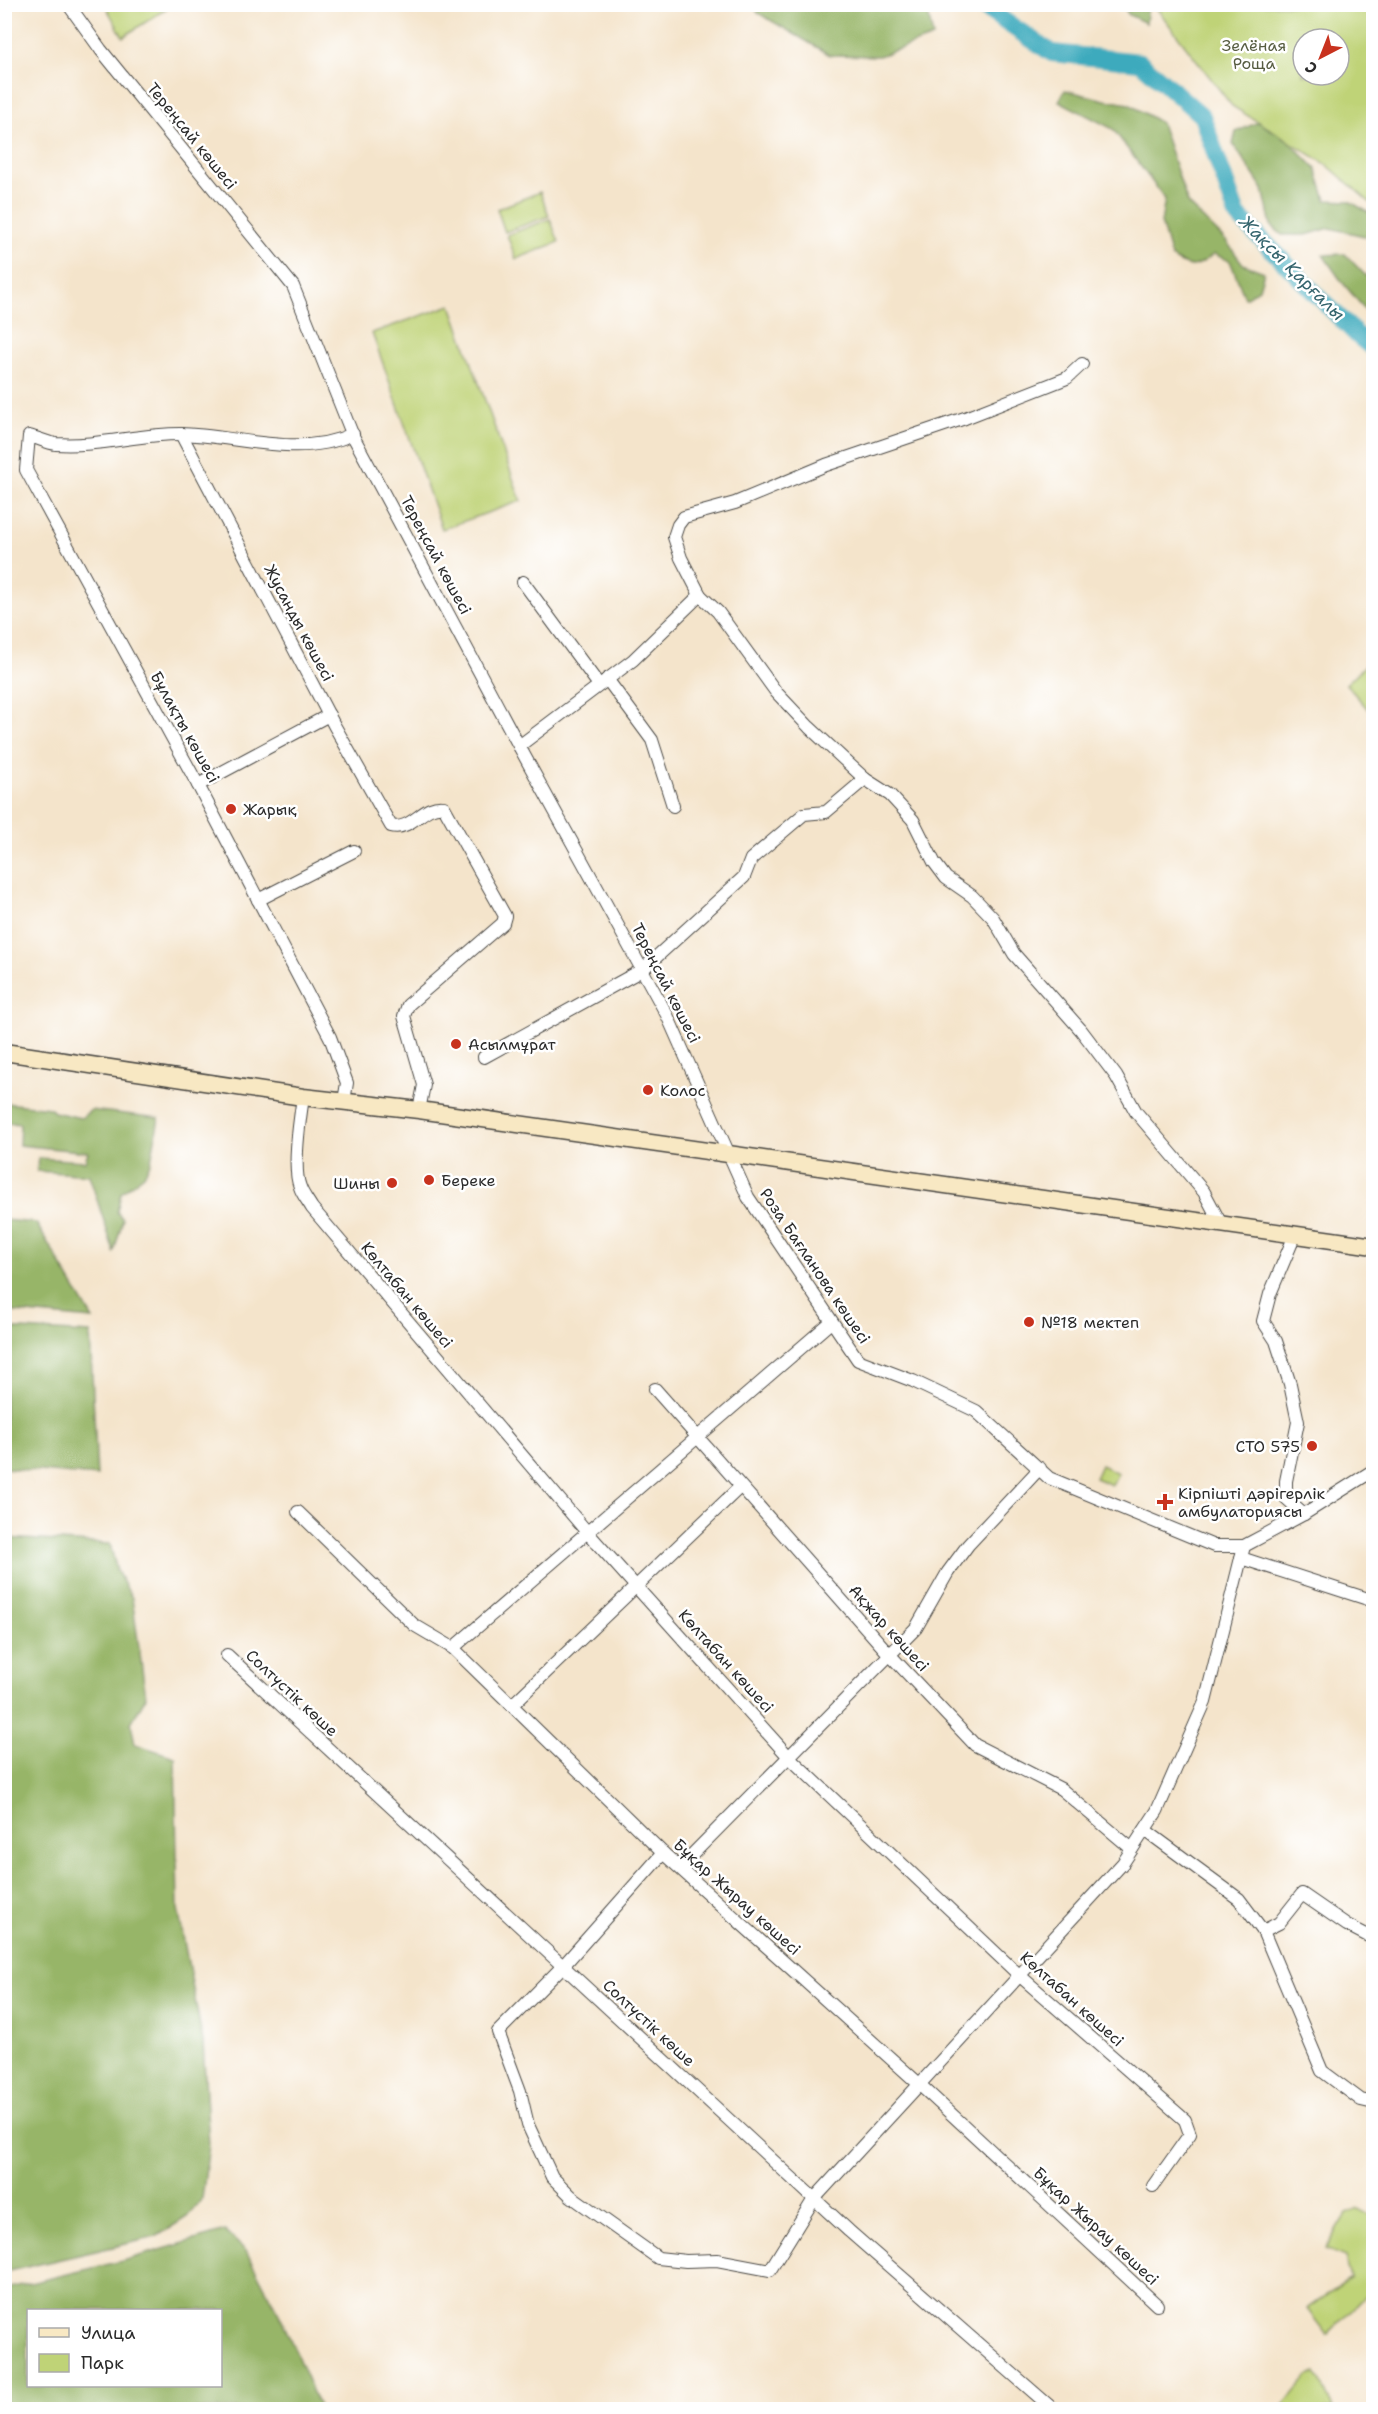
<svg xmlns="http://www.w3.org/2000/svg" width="1378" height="2414" viewBox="0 0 1378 2414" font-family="'Shantell Sans',sans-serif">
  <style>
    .green { fill: #bfd377; stroke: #757f51; stroke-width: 1.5; fill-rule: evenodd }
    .forest { fill: #97b568; stroke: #61704a; stroke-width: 1.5; fill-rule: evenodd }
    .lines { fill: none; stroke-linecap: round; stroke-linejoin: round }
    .river { stroke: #3eaabd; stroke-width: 18 }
    .street-casing { stroke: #494743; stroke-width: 14 }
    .secondary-casing { stroke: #494743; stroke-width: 19 }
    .street { stroke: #fff; stroke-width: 12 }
    .secondary { stroke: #f8e8c3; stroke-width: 16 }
    .poi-dot { fill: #c8321e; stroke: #fff; stroke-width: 2 }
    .labels { text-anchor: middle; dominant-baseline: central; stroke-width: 5; stroke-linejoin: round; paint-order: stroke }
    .park-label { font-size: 16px; fill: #575d42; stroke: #fff }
    .street-label { font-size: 16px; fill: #2b2b2b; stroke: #fff }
    .poi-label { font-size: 16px; fill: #2b2b2b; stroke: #fff; text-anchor: start }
    .water-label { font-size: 18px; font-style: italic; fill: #34646d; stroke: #fff }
  </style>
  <rect width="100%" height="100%" fill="#fff"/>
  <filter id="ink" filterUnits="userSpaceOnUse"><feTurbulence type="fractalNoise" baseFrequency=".0167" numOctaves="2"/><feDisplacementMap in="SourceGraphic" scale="12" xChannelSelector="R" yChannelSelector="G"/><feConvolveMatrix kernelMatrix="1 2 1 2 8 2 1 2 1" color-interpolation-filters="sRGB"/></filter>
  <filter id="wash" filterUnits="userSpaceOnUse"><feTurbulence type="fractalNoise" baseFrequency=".008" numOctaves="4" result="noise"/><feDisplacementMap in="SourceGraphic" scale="24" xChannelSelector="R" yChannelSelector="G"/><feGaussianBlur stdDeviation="1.35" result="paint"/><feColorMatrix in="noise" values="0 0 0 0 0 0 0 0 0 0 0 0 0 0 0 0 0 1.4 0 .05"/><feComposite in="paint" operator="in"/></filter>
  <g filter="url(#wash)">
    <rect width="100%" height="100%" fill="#f4e4cb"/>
    <g class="green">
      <polygon points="105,5 172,5 123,37"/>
      <path d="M1154,5h219v200l-47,-41 -94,-58zM1303,39h36v36h-36z"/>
      <polygon points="540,192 549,216 505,232 497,209"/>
      <polygon points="550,219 559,242 516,259 507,235"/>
      <polygon points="451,305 521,501 442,529 372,333"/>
      <polygon points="1373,658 1373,715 1346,684"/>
      <polygon points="1101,1465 1118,1473 1112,1485 1095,1478"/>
      <path d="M1358,2209l15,8v77l-8,2 -38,39 -20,-26c16,-10 28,-22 44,-31l-6,-21 -20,-8 21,-35z"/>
      <polygon points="1316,2372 1333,2409 1280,2409 1308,2376"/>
    </g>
    <g class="forest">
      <polygon points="753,5 924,5 927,8 933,37 879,56 830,55 758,13"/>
      <polygon points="1122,5 1148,5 1146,23 1129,15"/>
      <path d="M1065,90l40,10 24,4 32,19 27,81 38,37 17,23 21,8 -5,17 -14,9 -15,-37 -16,-7c-20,15 -22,16 -43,3l-10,-34 4,-24 -52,-70 -54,-28z"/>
      <polygon points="1258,122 1288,140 1316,169 1326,200 1349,201 1373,215 1373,238 1330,228 1306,235 1282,235 1271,225 1263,189 1233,144 1236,132"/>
      <polygon points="1345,254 1366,276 1373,270 1373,319 1342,282 1323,255"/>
      <polygon points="5,1103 50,1108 54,1112 81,1118 91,1110 159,1118 151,1161 144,1175 121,1193 117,1212 123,1219 114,1252 89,1175 37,1171 38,1158 85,1161 88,1152 19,1145 20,1124 5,1122"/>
      <polygon points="4,1220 36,1223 93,1319 5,1311"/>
      <polygon points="4,1328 90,1333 97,1476 5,1468"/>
      <polygon points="5,1538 110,1544 117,1571 132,1598 146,1697 131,1723 135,1744 175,1757 178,1909 203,2042 209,2145 202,2199 187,2217 156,2237 5,2272"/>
      <path d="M225,2231l21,20 36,69 38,89h-315v-120l117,-28zM28,2310h192v76h-192z"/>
    </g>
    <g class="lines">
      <polyline class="river" points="979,4 1052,53 1140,62 1202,116 1237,215 1357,335 1374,349"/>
    </g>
  </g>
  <g filter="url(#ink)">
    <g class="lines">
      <defs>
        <g id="street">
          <polyline points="68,4 101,50 293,286 353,436 519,746 667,1015 748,1197 858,1360 913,1381 976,1411 1049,1478 1214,1546 1244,1546 1304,1514 1374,1470"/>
          <path d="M181,434l153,291 57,101c20,6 33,-23 53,-19l61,109 -2,7 -95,82 -4,11 20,69 -5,25"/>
          <polyline points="523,582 599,685"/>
          <polyline points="607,679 652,740 673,806"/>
          <polyline points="519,746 633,660 700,595"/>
          <polyline points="865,779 809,727 776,692 718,612 700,595 681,558 674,537 678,525 684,517 735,503 826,465 965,418 1067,378 1082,364"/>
          <polyline points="198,785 329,715"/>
          <polyline points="258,900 354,851"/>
          <polyline points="484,1057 642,970 744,877 751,859 804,814 826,812 865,779 890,795 913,820 934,862 946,878 972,896 993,918 1014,954 1081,1030 1116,1076 1136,1112 1204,1192 1221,1224"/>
          <path d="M303,1097c-3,21 -11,71 -3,90 2,7 8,14 12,21l275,324 202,225 230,218 166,145 5,14 -37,52"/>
          <path d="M344,1101l3,-18 -17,-46 -132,-252 -172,-315 3,-34c9,2 18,7 27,8 41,3 82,-10 124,-10 56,1 119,25 173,0"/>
          <polyline points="1295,1235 1270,1294 1263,1321 1276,1341 1290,1384 1298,1422 1286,1481 1286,1498 1304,1514"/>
          <polyline points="655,1389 890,1655 975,1745 1061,1789 1132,1849"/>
          <polyline points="298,1512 414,1625 453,1648 663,1853 919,2084 1157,2305"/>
          <polyline points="1241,1558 1374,1601"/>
          <polyline points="453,1648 831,1322"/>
          <polyline points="227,1655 849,2231 1054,2410"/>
          <polyline points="512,1705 740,1487"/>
          <polyline points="1145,1830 1239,1899 1263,1931 1322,2071 1361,2100 1374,2103"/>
          <polyline points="663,1853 563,1966 498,2032 520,2091 528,2125 552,2177 571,2196 658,2258 686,2261 717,2260 770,2270 814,2199 1123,1863 1157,1811 1205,1702 1244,1546"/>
          <polyline points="680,1867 916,1628 948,1572 968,1545 1040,1468"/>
          <polyline points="1263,1931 1279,1923 1302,1894 1347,1925 1374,1939"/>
        </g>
        <polyline id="secondary" points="4,1052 303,1097 419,1110 1374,1246"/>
      </defs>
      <use href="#street" class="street-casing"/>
      <use href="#secondary" class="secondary-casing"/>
      <use href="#street" class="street"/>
      <use href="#secondary" class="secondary"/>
    </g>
  </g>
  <g class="poi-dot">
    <circle cx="231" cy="809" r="6"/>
    <circle cx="456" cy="1044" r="6"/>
    <circle cx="648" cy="1090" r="6"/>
    <circle cx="429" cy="1180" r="6"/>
    <circle cx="392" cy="1183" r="6"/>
    <circle cx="1029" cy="1322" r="6"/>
    <circle cx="1312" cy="1446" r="6"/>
    <path d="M1162 1493h6v6h6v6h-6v6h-6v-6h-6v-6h6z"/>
  </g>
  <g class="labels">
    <g class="park-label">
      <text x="1254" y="45">Зелёная<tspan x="1254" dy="18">Роща</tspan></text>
    </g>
    <g class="street-label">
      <text transform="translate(192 136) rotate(51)">Тереңсай көшесі</text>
      <text transform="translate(436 555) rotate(62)">Тереңсай көшесі</text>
      <text transform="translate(299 623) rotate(62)">Жусанды көшесі</text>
      <text transform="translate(185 727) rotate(61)">Бұлақты көшесі</text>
      <text transform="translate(666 983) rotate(63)">Тереңсай көшесі</text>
      <text transform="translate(815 1266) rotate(56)">Роза Бағланова көшесі</text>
      <text transform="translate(407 1295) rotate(50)">Көлтабан көшесі</text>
      <text transform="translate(889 1628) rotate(48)">Ақжар көшесі</text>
      <text transform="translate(726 1661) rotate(48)">Көлтабан көшесі</text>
      <text transform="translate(292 1693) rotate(43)">Солтүстік көше</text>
      <text transform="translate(737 1897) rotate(42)">Бұқар Жырау көшесі</text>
      <text transform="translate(1072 1999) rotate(42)">Көлтабан көшесі</text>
      <text transform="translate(649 2023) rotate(43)">Солтүстік көше</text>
      <text transform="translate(1096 2226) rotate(43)">Бұқар Жырау көшесі</text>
    </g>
    <g class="poi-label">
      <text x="243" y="809">Жарық</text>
      <text x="468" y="1044">Асылмұрат</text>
      <text x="660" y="1090">Колос</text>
      <text x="441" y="1180">Береке</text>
      <text x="380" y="1183" text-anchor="end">Шины</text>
      <text x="1041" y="1322">№18 мектеп</text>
      <text x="1300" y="1446" text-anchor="end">СТО 575</text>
      <text x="1178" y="1493">Кірпішті дәрігерлік<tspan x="1178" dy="18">амбулаториясы</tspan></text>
    </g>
    <g class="water-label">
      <text transform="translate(1292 268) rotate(45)">Жақсы Қарғалы</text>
    </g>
  </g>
  <rect width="1378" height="2414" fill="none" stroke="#fff" stroke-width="24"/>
  <rect x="27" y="2309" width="195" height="78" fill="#ffffff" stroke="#aaaaaa" stroke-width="1.5"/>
  <rect x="39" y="2328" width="30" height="9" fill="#f8e8c3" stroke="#aaaaaa" stroke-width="1.5"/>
  <text x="81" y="2339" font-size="18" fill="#2b2b2b">Улица</text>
  <rect x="39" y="2354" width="30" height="18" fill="#bfd377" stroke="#aaaaaa" stroke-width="1.5"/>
  <text x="81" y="2369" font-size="18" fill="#2b2b2b">Парк</text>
  <g transform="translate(1321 57) rotate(222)"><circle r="28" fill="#ffffff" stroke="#aaaaaa" stroke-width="1.5"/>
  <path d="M0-4.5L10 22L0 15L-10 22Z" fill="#c8321e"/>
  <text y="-9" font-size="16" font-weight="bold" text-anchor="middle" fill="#2b2b2b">С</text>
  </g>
</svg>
